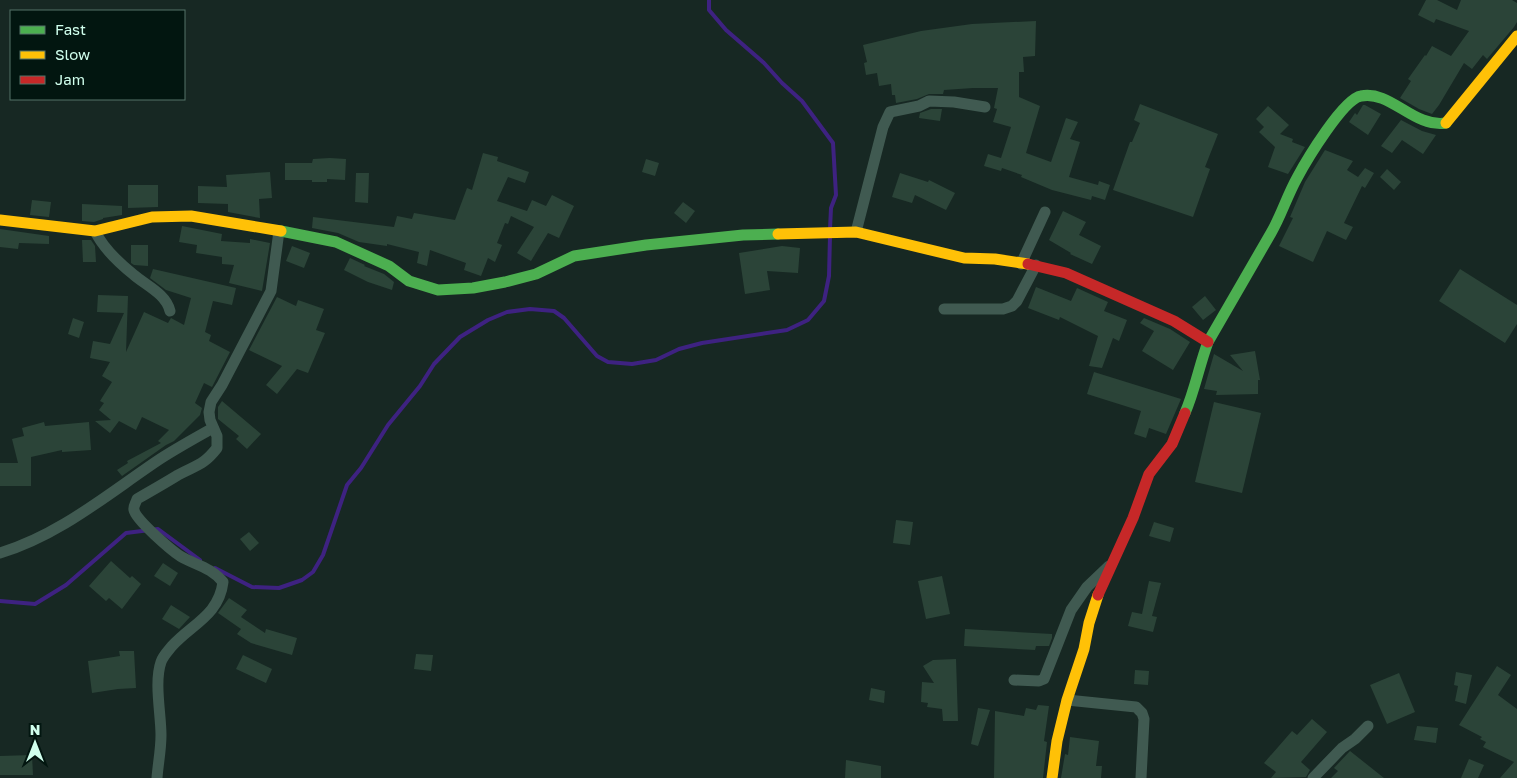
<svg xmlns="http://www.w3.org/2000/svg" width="1517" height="778" viewBox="0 0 1517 778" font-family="'Golos Text',sans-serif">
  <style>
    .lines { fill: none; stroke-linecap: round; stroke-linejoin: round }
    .stream { stroke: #3e2281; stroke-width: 4 }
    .building { fill: #2b4438 }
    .street { stroke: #405a51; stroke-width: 11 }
    .fast { stroke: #4caf50; stroke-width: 11 }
    .slow { stroke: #ffc107; stroke-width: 11 }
    .jam { stroke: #c62828; stroke-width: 11 }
  </style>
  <rect width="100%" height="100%" fill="#172823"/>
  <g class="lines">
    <g class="stream">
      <polyline points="709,0 709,10 726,30 764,63 782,83 802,101 833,143 836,195 831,208 830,229"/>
      <polyline points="215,568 252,587 279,588 302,580 313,572 323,555 347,485 361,468 388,425 420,386 434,364 460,337 488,320 507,312 530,309 554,311 564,318 597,356 608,362 632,364 656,360 679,349 702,343 787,330 808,320 824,301 829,276 830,236"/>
      <polyline points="0,601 35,604 66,585 126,533 158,529 200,560"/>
    </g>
  </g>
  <g class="building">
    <polygon points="1426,0 1437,0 1457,10 1461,0 1512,0 1517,3 1517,22 1514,27 1487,59 1483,55 1472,69 1464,63 1439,105 1432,114 1419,109 1400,98 1411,81 1408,79 1425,55 1426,56 1432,46 1451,56 1469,31 1436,19 1434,23 1418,15"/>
    <polygon points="1036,21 1035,56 1023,57 1024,72 1019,72 1019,97 1040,106 1026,153 1051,162 1066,118 1078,122 1070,139 1080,142 1069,177 1098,185 1099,181 1110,185 1105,200 1092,196 1091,200 1052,190 1021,177 1022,175 1002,168 1001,171 984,166 988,154 1001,158 1011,127 993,122 997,109 994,108 998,88 973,88 944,90 943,94 929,94 917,99 896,103 895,95 892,95 891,84 879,86 877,73 866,75 864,63 867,62 863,45 921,31 972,24"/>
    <polygon points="1140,104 1218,134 1205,167 1210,169 1193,217 1113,190 1130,142 1132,142 1140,123 1134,120"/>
    <polygon points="1363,105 1365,105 1381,114 1368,135 1349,122 1355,113 1357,115"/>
    <polygon points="1268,106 1289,125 1280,134 1293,139 1292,142 1305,147 1288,174 1268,167 1275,147 1259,132 1264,127 1256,119"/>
    <polygon points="931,109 942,109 940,121 919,118 920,113"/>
    <polygon points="1401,120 1422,131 1436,135 1423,154 1402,140 1392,153 1381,146"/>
    <polygon points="1325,150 1353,161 1347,170 1358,177 1365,168 1374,173 1365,188 1362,186 1344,223 1353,227 1346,240 1327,231 1313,262 1279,246 1293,218 1290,217 1305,182"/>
    <polygon points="483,153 498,157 497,161 529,172 525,183 508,177 497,201 527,211 532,200 546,206 552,195 574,206 559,238 548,233 531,261 517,253 534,227 511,216 508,224 505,223 497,243 502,245 495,262 488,258 481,276 464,270 466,263 430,250 427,266 417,263 419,252 387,244 387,246 359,242 338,233 312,228 313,217 394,227 397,216 412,219 414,213 455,220 467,188 472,190"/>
    <polygon points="330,158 346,159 345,180 327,179 327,182 312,182 312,180 285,180 285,163 312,163 313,159"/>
    <polygon points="646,159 659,163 655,176 642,172"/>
    <polygon points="1387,169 1401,182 1394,190 1380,177"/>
    <polygon points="270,172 272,198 259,199 260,218 228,212 228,204 198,203 198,186 227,187 226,175"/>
    <polygon points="356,173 369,173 368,203 355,202"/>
    <polygon points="900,173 928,182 929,180 955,193 946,210 915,195 912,203 892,197"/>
    <polygon points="128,185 158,185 158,207 128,208"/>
    <polygon points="32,200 51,202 49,217 30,215"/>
    <polygon points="683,202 695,211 686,223 674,213"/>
    <polygon points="82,204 122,206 122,215 103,218 103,219 94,222 82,221"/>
    <polygon points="1063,211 1086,222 1079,235 1101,246 1092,264 1070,254 1071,253 1049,240"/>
    <polygon points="182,226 222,234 221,241 250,243 250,239 270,243 262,291 229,283 234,265 222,264 222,257 196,253 197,245 179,242"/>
    <polygon points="0,229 49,236 49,244 19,243 18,249 0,247"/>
    <polygon points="82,240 91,240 95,246 96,262 83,262"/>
    <polygon points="131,245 148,245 148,266 134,265 131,263"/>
    <polygon points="292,246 310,253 304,268 286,261"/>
    <polygon points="782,246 800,248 798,273 767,271 770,290 745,294 739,253"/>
    <polygon points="350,258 365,265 364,266 384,274 394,282 392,290 368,282 344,270"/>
    <polygon points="153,269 236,288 232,305 213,301 205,332 211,335 209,341 230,352 212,387 204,383 195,403 202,408 200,415 174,441 166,445 122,476 117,470 128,463 127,461 161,443 158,441 169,430 142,417 136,430 119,421 110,433 95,421 111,420 99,410 104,403 100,401 112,382 102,376 110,362 90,358 93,341 110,344 124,313 97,312 98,295 128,296 126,352 144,312 168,323 171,318 184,325 191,298 166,290 150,278"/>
    <polygon points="1460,269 1517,305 1517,324 1505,343 1439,301"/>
    <polygon points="1036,287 1071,301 1077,288 1108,302 1104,311 1127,320 1119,341 1113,338 1102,368 1089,366 1098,336 1060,317 1059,320 1028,308"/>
    <polygon points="1205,296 1216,310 1203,320 1192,307"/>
    <polygon points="277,297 296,306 298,300 324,309 316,330 325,333 308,373 297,369 277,394 266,385 282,366 249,350"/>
    <polygon points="73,318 84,322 79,338 68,334"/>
    <polygon points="1144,318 1170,329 1190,342 1173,370 1142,351 1154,331 1140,323"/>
    <polygon points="1255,351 1260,380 1258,380 1258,394 1216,395 1217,391 1204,389 1214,354 1243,371 1230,355"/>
    <polygon points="1094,372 1181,399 1166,434 1149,428 1146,438 1134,434 1141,411 1087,394"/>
    <polygon points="222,401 261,434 247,449 236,439 239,436 218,419 218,407"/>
    <polygon points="1214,402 1261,413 1242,493 1195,482"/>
    <polygon points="44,422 45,426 89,422 91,450 62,452 62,450 31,457 31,486 0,486 0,463 18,463 12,439 24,436 22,428"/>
    <polygon points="896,520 913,522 910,545 893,543"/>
    <polygon points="1154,522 1174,528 1170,542 1149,536"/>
    <polygon points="249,532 259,543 250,551 240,539"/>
    <polygon points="111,561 130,578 132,576 141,584 122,609 109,598 106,601 89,586"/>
    <polygon points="163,563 178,573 170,586 154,576"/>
    <polygon points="942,576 950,614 926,619 918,581"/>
    <polygon points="1149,581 1161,583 1152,616 1157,617 1153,632 1128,626 1132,612 1142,614"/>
    <polygon points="229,598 247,610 241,617 265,633 266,629 297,638 292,655 251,643 237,634 241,629 218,613"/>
    <polygon points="171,605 190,617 179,629 162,619"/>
    <polygon points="965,629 1052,634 1052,638 1049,646 1036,646 1035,650 964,646"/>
    <polygon points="119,651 134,651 136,688 118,689 92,693 88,661 120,656"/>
    <polygon points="416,654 433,655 431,671 414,669"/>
    <polygon points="243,655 272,669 266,683 236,669"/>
    <polygon points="956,659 958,721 943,721 942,709 927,707 928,703 921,702 922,682 934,683 923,666 933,660"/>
    <polygon points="1497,666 1511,675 1498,695 1517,709 1517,778 1500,778 1514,762 1483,747 1486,742 1480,739 1482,737 1459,725"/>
    <polygon points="1135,670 1149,671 1148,685 1134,684"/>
    <polygon points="1456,672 1472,675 1466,704 1455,701 1458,686 1454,685"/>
    <polygon points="1399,673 1415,712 1387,724 1370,685"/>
    <polygon points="871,688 885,691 884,703 869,700"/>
    <polygon points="1038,705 1049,706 1044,741 1047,742 1043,778 994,778 995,711 1024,716 1026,708 1036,710"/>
    <polygon points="978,708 990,710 978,746 971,744"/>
    <polygon points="1312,719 1327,732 1301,762 1310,770 1306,777 1271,778 1276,772 1264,763 1292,731 1297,735"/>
    <polygon points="1417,726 1438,728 1436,743 1414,740"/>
    <polygon points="1070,737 1099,741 1096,766 1102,766 1101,778 1061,778 1065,754 1068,755"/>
    <polygon points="1350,751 1384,778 1331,778 1338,771 1334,768"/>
    <polygon points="32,755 33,775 0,775 0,756"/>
    <polygon points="1469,759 1484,765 1478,778 1461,778"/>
    <polygon points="846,760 881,766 881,778 845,778"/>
  </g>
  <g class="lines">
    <g class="street">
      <path d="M95,231c8,17 24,32 39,44 13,11 32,19 36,36"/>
      <polyline points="856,232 883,127 890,112 919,106 929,101 954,102 985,107"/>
      <polyline points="1021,264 1045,212"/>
      <polyline points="944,309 1003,309 1012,306 1017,301 1036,265"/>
      <path d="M0,553c60,-18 109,-60 160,-94 17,-11 35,-21 53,-31"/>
      <polyline points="1014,680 1039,681 1044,679 1071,610 1087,587 1109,566"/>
      <polyline points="1067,700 1136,707 1142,713 1144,719 1141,778"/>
      <path d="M157,778c1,-14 4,-28 4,-43 0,-21 -7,-53 0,-73 2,-6 7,-11 11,-16 20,-22 47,-31 51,-64 -12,-15 -28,-17 -43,-26 -9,-6 -44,-36 -46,-46 -1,-4 2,-7 3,-11 14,-8 28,-16 41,-24 18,-10 25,-9 39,-27v-12l-7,-16 -1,-8 2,-10 11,-17 49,-94 8,-60"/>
      <polyline points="1313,778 1342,748 1355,739 1368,726"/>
    </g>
    <g class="fast">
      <polyline points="281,231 336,242 389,266 409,281 438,290 473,288 505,282 536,274 574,256 646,245 743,235 778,234"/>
      <path d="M1185,413c10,-23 14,-47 23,-71 21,-36 42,-72 63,-109 10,-17 16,-37 26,-55 9,-17 46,-79 64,-82 30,-6 52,32 85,27"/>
    </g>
    <g class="slow">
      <polyline points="1446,123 1517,36"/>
      <polyline points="0,220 95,231 152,217 191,216 281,231"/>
      <polyline points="778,234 856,232 964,258 995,259 1028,264"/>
      <polyline points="1052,778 1057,741 1067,700 1084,649 1089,623 1098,595"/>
    </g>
    <g class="jam">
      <polyline points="1028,264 1066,273 1174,321 1208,342"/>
      <polyline points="1098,595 1133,518 1149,474 1172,444 1185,413"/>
    </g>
  </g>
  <rect x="10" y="10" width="175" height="90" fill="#021610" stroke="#547368"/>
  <rect x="20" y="26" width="25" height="8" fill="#4caf50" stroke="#547368"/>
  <text x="55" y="35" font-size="15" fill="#d0ffed">Fast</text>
  <rect x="20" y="51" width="25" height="8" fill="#ffc107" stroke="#547368"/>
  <text x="55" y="60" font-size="15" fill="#d0ffed">Slow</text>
  <rect x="20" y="76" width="25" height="8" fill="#c62828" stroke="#547368"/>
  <text x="55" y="85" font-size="15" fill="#d0ffed">Jam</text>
  <g transform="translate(35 743)" stroke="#021610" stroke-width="4" paint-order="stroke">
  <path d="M0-4L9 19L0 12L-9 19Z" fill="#d0ffed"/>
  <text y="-8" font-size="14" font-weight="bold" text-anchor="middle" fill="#d0ffed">N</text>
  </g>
</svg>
